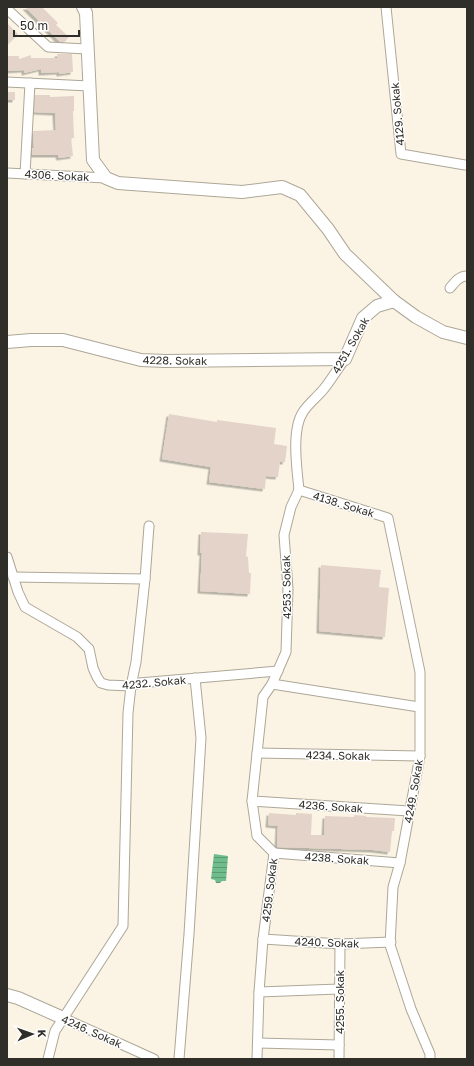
<svg xmlns="http://www.w3.org/2000/svg" width="474" height="1066" viewBox="0 0 474 1066" font-family="'Golos Text',sans-serif">
  <style>
    .water { fill: url(#water-rules) }
    .building { fill: #e3d3c9; filter: url(#shadow) }
    .lines { fill: none; stroke-linecap: round; stroke-linejoin: round }
    .street-casing { stroke: #ada798; stroke-width: 11 }
    .secondary-casing { stroke: #ada798; stroke-width: 14 }
    .street { stroke: #fff; stroke-width: 9 }
    .secondary { stroke: #fff; stroke-width: 12 }
    .labels { text-anchor: middle; dominant-baseline: central; stroke-width: 3; stroke-linejoin: round; paint-order: stroke }
    .street-label { font-size: 11px; fill: #302e28; stroke: #fff }
  </style>
  <defs>
    <pattern id="water-rules" width="6" height="5" patternUnits="userSpaceOnUse"><rect width="6" height="5" fill="#6fbd8d"/><path d="M0 2.5h6" fill="none" stroke="#5c9a73"/></pattern>
    <filter id="shadow"><feDropShadow dx="-2.5" dy="2.5" stdDeviation="0" flood-color="#0004"/></filter>
  </defs>
  <rect width="100%" height="100%" fill="#fbf4e4"/>
  <polygon class="water" points="214,854 228,856 226,881 222,881 220,883 216,883 215,880 211,879"/>
  <g class="building">
    <polygon points="25,7 42,7 58,23 56,25 69,37 64,42 60,42"/>
    <polygon points="7,23 18,34 7,45"/>
    <polygon points="57,54 72,54 73,72 59,74 59,72 41,73 41,69 24,73 24,70 7,71 7,56 19,56 19,59 31,55 31,58 58,58"/>
    <rect x="7" y="92" width="8" height="8"/>
    <polygon points="35,95 50,95 50,97 74,96 74,111 73,111 74,138 71,138 73,156 59,158 58,155 32,155 32,148 34,148 33,131 56,130 55,113 34,112"/>
    <polygon points="169,414 217,422 217,420 276,428 274,444 287,446 285,462 280,462 278,477 266,476 265,489 209,482 211,467 162,459"/>
    <polygon points="201,532 248,534 246,556 248,557 249,573 251,573 250,594 200,591 202,553 200,553"/>
    <polygon points="321,565 381,570 379,587 389,588 385,637 319,631"/>
    <polygon points="269,813 296,815 296,813 312,814 311,835 324,835 325,816 354,817 354,815 366,816 366,817 395,818 394,831 392,831 390,852 373,850 277,847 278,826 268,825"/>
  </g>
  <g class="lines">
    <defs>
      <g id="street">
        <polyline points="386,7 401,154 465,165 467,165"/>
        <polyline points="7,9 48,47 87,49"/>
        <polyline points="7,82 89,86"/>
        <polyline points="7,173 106,178"/>
        <polyline points="25,174 30,83"/>
        <path d="M450,288c5,-6 9,-12 17,-12"/>
        <polyline points="299,490 388,518 420,672 420,756 400,863 393,887 390,945 411,1009 430,1054 430,1059"/>
        <path d="M299,490c-2,-21 -8,-60 4,-78 5,-8 13,-14 19,-21 8,-9 15,-22 23,-32"/>
        <polyline points="7,557 18,592 25,607 77,637 89,649 93,668 97,677 101,683 108,685 131,686 139,683 278,671"/>
        <polyline points="13,577 145,579"/>
        <polyline points="272,684 419,707"/>
        <polyline points="257,753 420,756"/>
        <polyline points="252,801 409,811"/>
        <polyline points="274,853 257,836 252,801 263,697 272,684 286,652 288,589 284,535 291,507 299,490"/>
        <polyline points="274,853 400,863"/>
        <polyline points="263,939 340,944 391,942"/>
        <polyline points="259,992 339,989"/>
        <polyline points="63,1018 154,1059"/>
        <polyline points="258,1043 339,1045"/>
        <polyline points="48,1059 55,1031 123,926 128,713 131,686 136,662 145,579 149,526"/>
        <polyline points="179,1059 189,934 201,738 195,678"/>
        <polyline points="257,1059 259,992 263,939 274,853"/>
        <polyline points="339,1059 340,944"/>
      </g>
      <g id="secondary">
        <polyline points="83,7 86,13 93,160 106,178 118,183 242,192 282,187 300,195 328,229 345,254 394,301 416,317 443,332 467,338"/>
        <polyline points="7,342 31,340 63,340 141,360 165,361 345,359 363,318 377,306 394,301"/>
        <polyline points="7,995 18,998 63,1018"/>
      </g>
    </defs>
    <use href="#street" class="street-casing"/>
    <use href="#secondary" class="secondary-casing"/>
    <use href="#street" class="street"/>
    <use href="#secondary" class="secondary"/>
  </g>
  <g class="labels">
    <g class="street-label">
      <text transform="translate(397 114) rotate(-95)">4129. Sokak</text>
      <text transform="translate(57 175) rotate(3)">4306. Sokak</text>
      <text transform="translate(350 345) rotate(-60)">4251. Sokak</text>
      <text transform="translate(175 360) rotate(1)">4228. Sokak</text>
      <text transform="translate(344 504) rotate(17)">4138. Sokak</text>
      <text transform="translate(286 587) rotate(-91)">4253. Sokak</text>
      <text transform="translate(154 682) rotate(-5)">4232. Sokak</text>
      <text transform="translate(338 755) rotate(1)">4234. Sokak</text>
      <text transform="translate(413 791) rotate(-80)">4249. Sokak</text>
      <text transform="translate(331 806) rotate(4)">4236. Sokak</text>
      <text transform="translate(337 858) rotate(4)">4238. Sokak</text>
      <text transform="translate(269 890) rotate(-83)">4259. Sokak</text>
      <text transform="translate(327 942) rotate(2)">4240. Sokak</text>
      <text transform="translate(339 1002) rotate(-90)">4255. Sokak</text>
      <text transform="translate(92 1031) rotate(24)">4246. Sokak</text>
    </g>
  </g>
  <rect width="474" height="1066" fill="none" stroke="#302e28" stroke-width="16"/>
  <g transform="translate(32 1034) rotate(88)" stroke="#ffffff" stroke-width="3" paint-order="stroke">
  <path d="M0-3L7 15L0 10L-7 15Z" fill="#302e28"/>
  <text y="-6" font-size="11" font-weight="bold" text-anchor="middle" fill="#302e28">K</text>
  </g>
  <path d="M14 30v6h65v-6" fill="none" stroke="#302e28" stroke-width="2"/>
  <text x="20" y="30" font-size="12" fill="#302e28" stroke="#ffffff" stroke-width="3" paint-order="stroke">50 m</text>
</svg>
